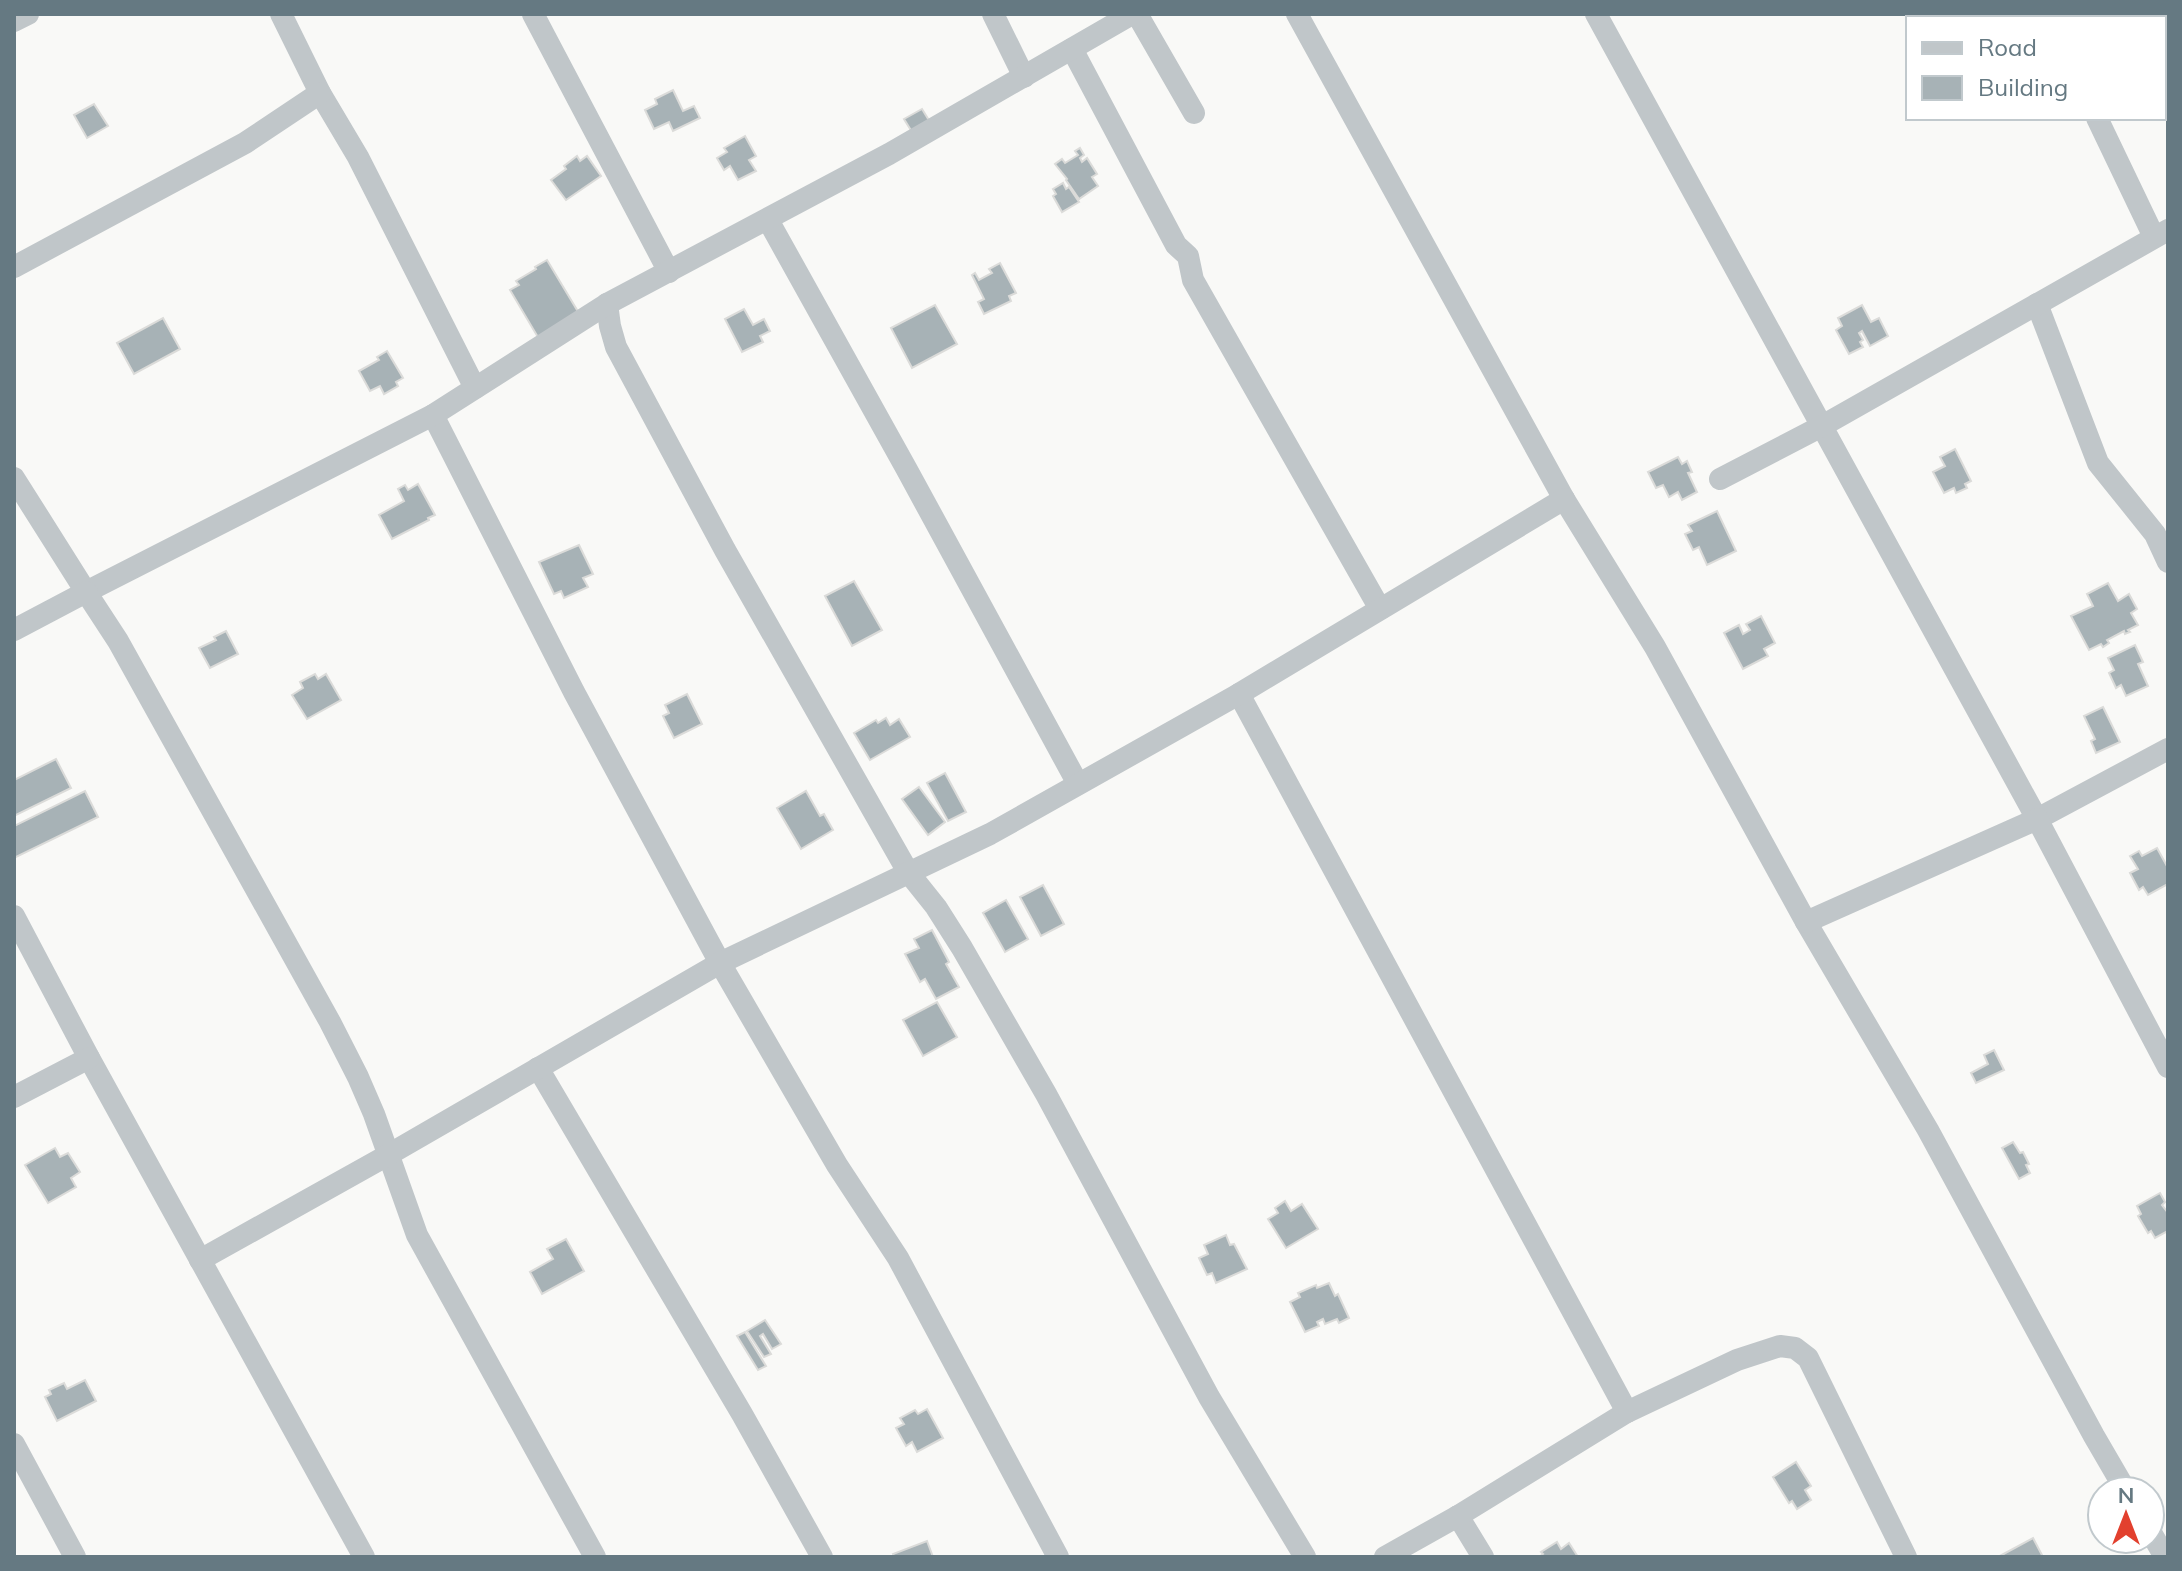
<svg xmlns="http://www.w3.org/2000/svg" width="2182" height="1571" viewBox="0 0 2182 1571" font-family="Mulish,sans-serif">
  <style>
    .building { fill: #a7b2b6; stroke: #dbdbd9; stroke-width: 2 }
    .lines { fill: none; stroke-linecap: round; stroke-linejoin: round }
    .minor { stroke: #c0c6c9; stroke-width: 22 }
  </style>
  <rect width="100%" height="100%" fill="#f9f9f7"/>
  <g class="building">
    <polygon points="673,90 683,111 694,106 700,118 673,131 669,122 654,129 645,110 657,104 655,99"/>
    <polygon points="94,104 108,126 87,138 74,115"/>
    <polygon points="922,109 930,122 912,132 904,119"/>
    <polygon points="745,136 756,156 749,160 756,171 738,180 730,166 724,170 717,158 727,152 724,148"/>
    <polygon points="1080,148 1084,155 1080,158 1082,162 1087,158 1097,174 1092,177 1098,186 1079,199 1066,180 1067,179 1055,164 1062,159 1065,163 1078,155 1075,151"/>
    <polygon points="577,156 580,161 587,156 601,176 566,200 551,180 566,169 564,166"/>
    <polygon points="1063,183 1066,189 1069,187 1079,202 1062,212 1053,196 1056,194 1053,189"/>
    <polygon points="547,260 580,315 539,339 510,290 519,285 516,281 536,269 535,267"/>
    <polygon points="1000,263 1016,293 1009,296 1011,301 984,314 978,302 984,299 972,275 975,273 979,280 992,273 989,269"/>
    <polygon points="935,305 957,344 912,368 891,328"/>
    <polygon points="1862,305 1871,322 1879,318 1888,336 1870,346 1862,331 1859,333 1863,340 1860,342 1863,347 1849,354 1836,330 1842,326 1838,318"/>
    <polygon points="744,309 753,325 764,319 770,331 760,336 763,342 742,352 725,319"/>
    <polygon points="163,318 180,349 134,374 117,343"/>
    <polygon points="387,351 403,378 396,382 398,386 384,394 380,386 370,391 359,371 379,360 377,357"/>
    <polygon points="1955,449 1971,481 1965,484 1967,488 1956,493 1954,488 1944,493 1933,472 1945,466 1940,457"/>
    <polygon points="1678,457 1682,464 1687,461 1692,472 1688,473 1697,492 1682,500 1678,492 1669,497 1663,485 1656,488 1648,472"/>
    <polygon points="418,484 435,515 428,518 429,520 392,539 379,515 404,501 398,489 405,485 408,490"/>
    <polygon points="1717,511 1736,551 1707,565 1699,547 1693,550 1685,534 1692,531 1688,525"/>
    <polygon points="579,545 593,574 583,578 588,587 564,598 561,591 554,594 539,562"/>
    <polygon points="854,581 882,630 852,646 825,596"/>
    <polygon points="2108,583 2118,601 2129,594 2137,609 2131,613 2138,625 2128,630 2130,632 2125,634 2124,631 2107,640 2109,643 2103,647 2101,644 2089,650 2071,616 2093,606 2087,594"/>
    <polygon points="1761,616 1775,643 1764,649 1768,656 1743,669 1724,633 1739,625 1743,634 1750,630 1746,624"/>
    <polygon points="226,631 238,654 210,668 199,648 216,640 214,637"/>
    <polygon points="2135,645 2143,662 2138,664 2148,686 2126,696 2121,685 2116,688 2109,673 2114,670 2108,658"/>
    <polygon points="315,674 318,679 326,674 341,700 307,719 292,695 303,688 300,682"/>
    <polygon points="687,694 702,724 674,738 663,716 669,713 665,705"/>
    <polygon points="2103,707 2120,742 2096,753 2091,741 2095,739 2084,716"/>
    <polygon points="886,718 890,725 899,719 910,737 870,760 854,733 876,720 878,723"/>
    <polygon points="56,759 71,788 14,816 14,780"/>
    <polygon points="945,773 966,812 948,821 927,783"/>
    <polygon points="919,787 945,822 928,835 902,799"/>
    <polygon points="85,791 98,817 14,858 14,826"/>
    <polygon points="806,791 820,816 824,814 833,830 801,849 777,808"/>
    <polygon points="2157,848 2168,868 2168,884 2148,895 2143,887 2139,890 2130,873 2138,869 2130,856 2139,851 2142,856"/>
    <polygon points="1043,885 1064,924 1041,936 1020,897"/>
    <polygon points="1006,900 1028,939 1005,952 983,913"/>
    <polygon points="932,930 949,962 946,964 959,987 936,999 925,979 920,982 905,954 919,948 914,939"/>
    <polygon points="937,1002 957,1037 923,1056 903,1020"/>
    <polygon points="1994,1050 2004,1070 1976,1083 1971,1073 1988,1064 1984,1055"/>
    <polygon points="2013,1142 2020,1153 2023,1152 2029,1164 2026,1165 2030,1173 2019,1179 2002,1148"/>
    <polygon points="55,1148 60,1157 68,1153 80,1172 71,1178 76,1187 48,1203 25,1165"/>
    <polygon points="2160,1193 2165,1202 2162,1205 2168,1213 2168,1231 2155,1238 2151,1231 2148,1233 2138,1216 2141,1214 2137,1206"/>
    <polygon points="1285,1201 1291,1211 1302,1204 1318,1229 1286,1248 1268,1219 1278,1213 1275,1208"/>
    <polygon points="1226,1235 1230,1245 1234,1244 1247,1269 1216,1283 1212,1273 1207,1275 1199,1258 1208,1254 1204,1245"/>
    <polygon points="566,1239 584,1271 542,1294 530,1272 553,1259 547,1249"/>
    <polygon points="1329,1283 1335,1296 1338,1294 1349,1318 1339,1323 1337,1319 1325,1324 1323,1319 1317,1322 1319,1326 1305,1332 1290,1302 1300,1297 1298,1293 1316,1285 1317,1288"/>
    <polygon points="765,1320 781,1344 772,1349 763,1334 760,1336 771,1354 764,1357 747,1331"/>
    <polygon points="745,1332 766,1366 758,1370 737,1336"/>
    <polygon points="85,1380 96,1401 57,1421 45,1397 51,1394 49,1390 64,1383 67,1389"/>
    <polygon points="927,1409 943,1438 917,1452 912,1442 906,1446 896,1428 904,1424 900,1418 915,1410 918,1414"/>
    <polygon points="1796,1462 1811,1486 1805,1490 1811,1500 1797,1509 1792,1501 1789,1503 1773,1477"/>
    <polygon points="2033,1538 2043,1557 1998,1557"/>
    <polygon points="927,1541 933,1557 894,1557 893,1554"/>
    <polygon points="1557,1542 1561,1549 1569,1543 1578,1557 1539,1557 1543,1554 1541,1552"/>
  </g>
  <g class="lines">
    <g class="minor">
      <polyline points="281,14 320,93 358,157 475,388"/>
      <polyline points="533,14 669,272"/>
      <polyline points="993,14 1024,77"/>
      <polyline points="1137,14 1194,113"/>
      <polyline points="1297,14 1564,499 1655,647 1806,922 1928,1130 2094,1436 2126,1491"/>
      <polyline points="1596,14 2037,819 2168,749"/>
      <polyline points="2048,14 2050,18"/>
      <polyline points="14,21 28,14"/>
      <polyline points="1072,49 1176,245 1188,256 1193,280 1380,609"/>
      <polyline points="2097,118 2154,237"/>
      <polyline points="768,220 906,468 1078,784"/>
      <polyline points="14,267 245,143 320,93"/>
      <polyline points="607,304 610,326 616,347 725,550 908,872 936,907 962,948 1046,1094 1209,1397 1305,1557"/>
      <polyline points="2037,304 2098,463 2155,534 2168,562"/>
      <polyline points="433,415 574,692 720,963 837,1165 898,1258 1058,1557"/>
      <polyline points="14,478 86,592 433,415 607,304 889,154 1132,14"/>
      <polyline points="1720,479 1822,426 2168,230"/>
      <polyline points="14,630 86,592 118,641 330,1022 358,1077 374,1114 417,1235 595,1557"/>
      <polyline points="1239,694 1627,1412"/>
      <polyline points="14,916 89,1058 364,1557"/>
      <polyline points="1806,922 2037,819 2168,1067"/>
      <polyline points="538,1068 742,1414 822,1557"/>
      <polyline points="14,1097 89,1058"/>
      <polyline points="200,1260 388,1155 720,963 990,834 1239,694 1564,499"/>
      <polyline points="14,1444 75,1557"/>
      <polyline points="1458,1516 1483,1557"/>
      <polyline points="2150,1531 2165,1557"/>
      <polyline points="1385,1557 1458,1516 1627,1412 1737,1360 1780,1346 1795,1348 1808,1358 1906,1557"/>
    </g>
  </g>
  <rect width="2182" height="1571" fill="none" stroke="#657982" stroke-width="32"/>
  <rect x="1906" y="16" width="260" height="104" fill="#ffffff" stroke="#c1c9cd" stroke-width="2"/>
  <rect x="1922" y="42" width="40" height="12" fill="#c0c6c9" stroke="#c1c9cd" stroke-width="2"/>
  <text x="1978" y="56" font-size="24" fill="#657982">Road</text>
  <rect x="1922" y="76" width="40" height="24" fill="#a7b2b6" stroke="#c1c9cd" stroke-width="2"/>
  <text x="1978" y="96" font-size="24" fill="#657982">Building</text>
  <g transform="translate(2126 1515)"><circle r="38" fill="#ffffff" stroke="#c1c9cd" stroke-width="2"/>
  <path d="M0-6L14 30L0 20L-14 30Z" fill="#e2402e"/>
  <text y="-12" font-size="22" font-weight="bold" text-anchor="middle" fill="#657982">N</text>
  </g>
</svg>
